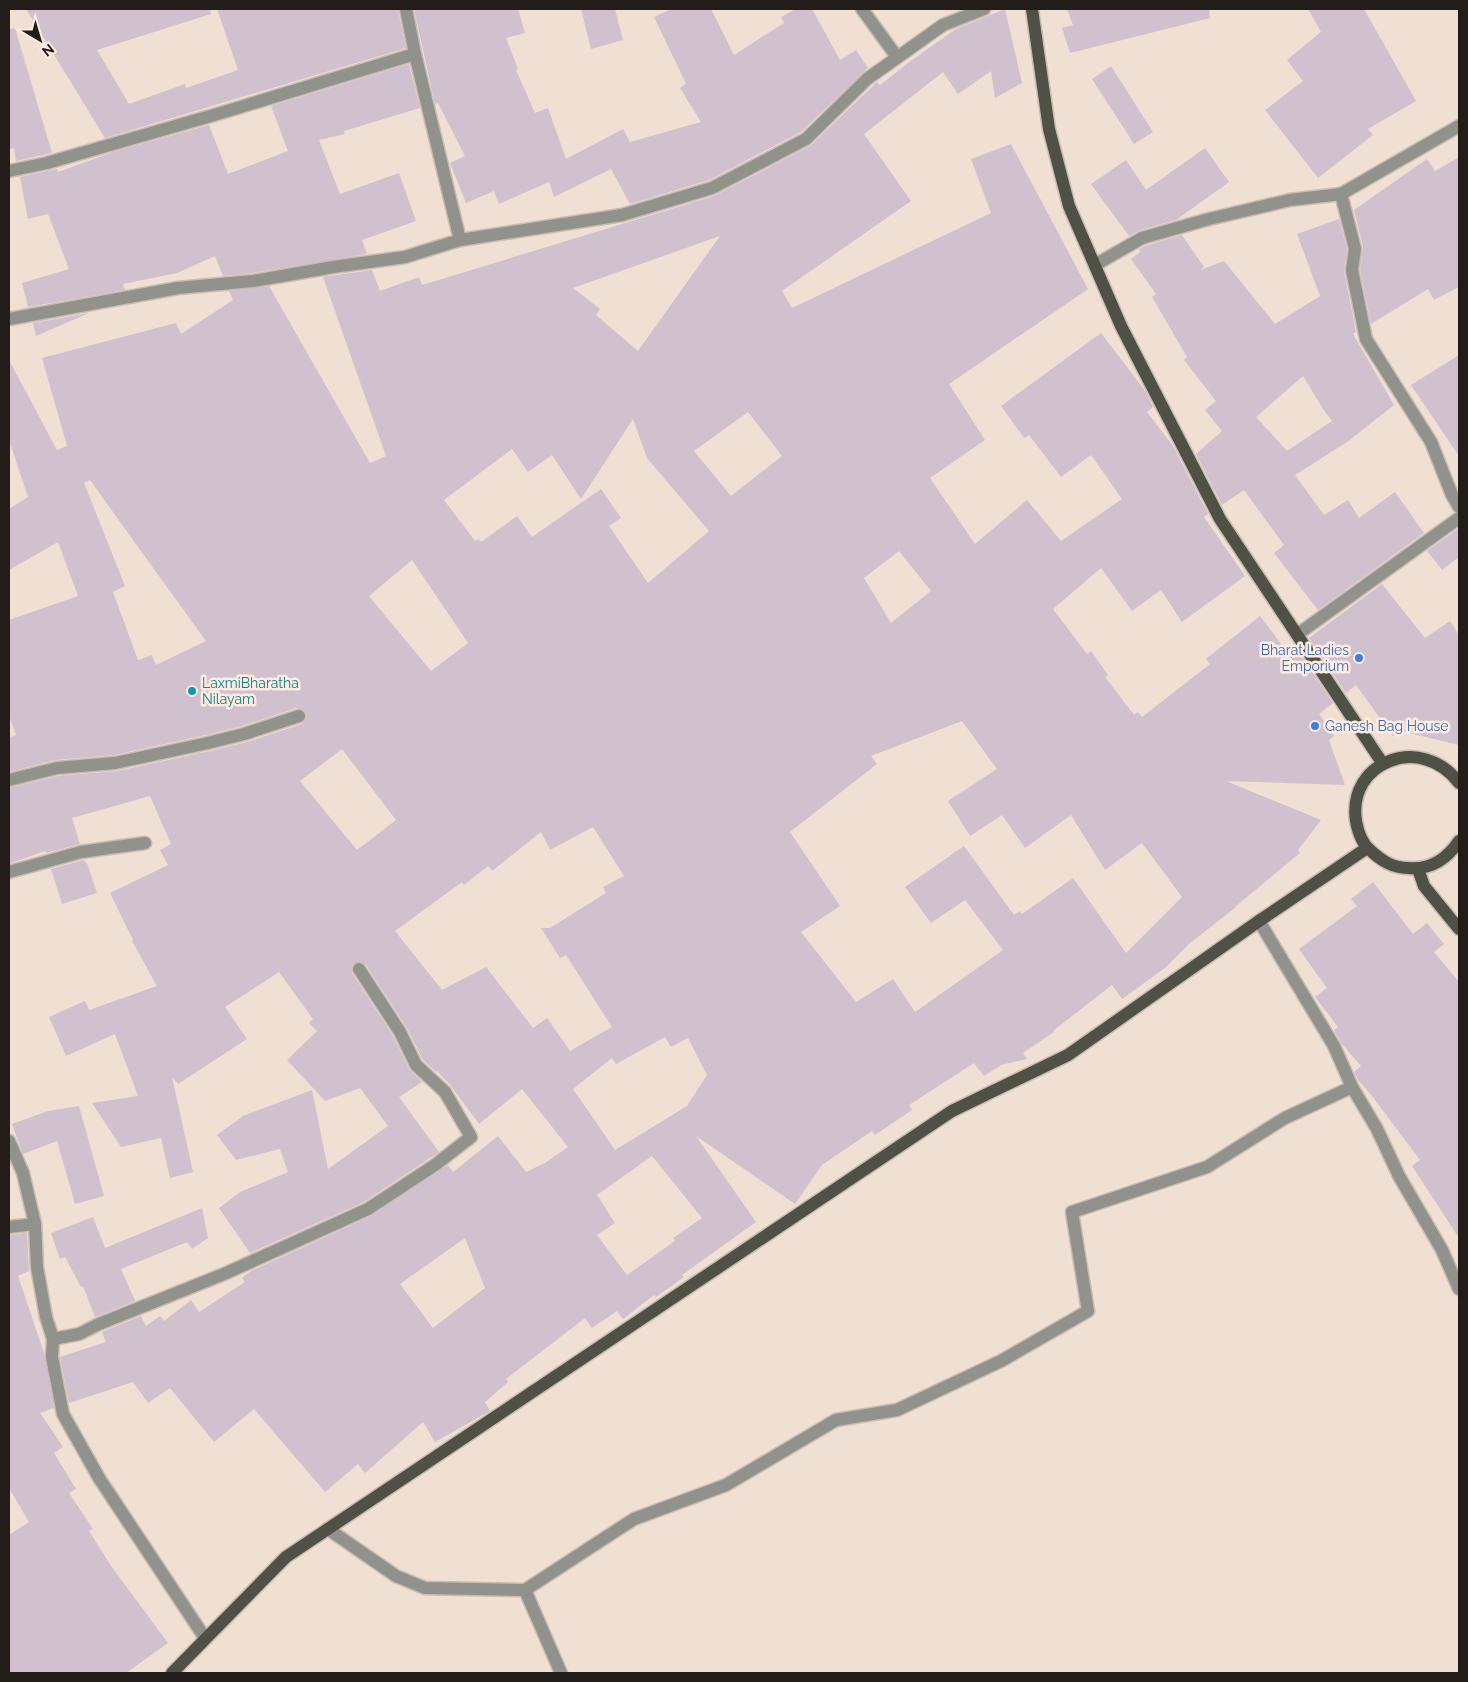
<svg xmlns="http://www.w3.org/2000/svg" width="1468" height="1682" viewBox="0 0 1468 1682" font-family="Raleway,sans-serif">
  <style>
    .building { fill: #d1c1ce; fill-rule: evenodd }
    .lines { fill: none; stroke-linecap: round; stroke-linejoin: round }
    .minor-casing { stroke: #cbbcb2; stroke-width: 15 }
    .major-casing { stroke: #cbbcb2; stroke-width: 15 }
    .minor { stroke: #90928b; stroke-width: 12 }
    .major { stroke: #4e5144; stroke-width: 12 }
    .shop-dot { fill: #3f7fe0; stroke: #feece0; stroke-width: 2 }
    .culture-dot { fill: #0f9aa8; stroke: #feece0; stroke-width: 2 }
    .labels { text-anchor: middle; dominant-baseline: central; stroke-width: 5; stroke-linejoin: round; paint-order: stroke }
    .shop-label { font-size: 14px; fill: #366cbe; stroke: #feece0; text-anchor: end }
    .culture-label { font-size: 14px; fill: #0d838f; stroke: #feece0; text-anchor: start }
  </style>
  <rect width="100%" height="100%" fill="#f0dfd3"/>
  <g class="building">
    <polygon points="26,9 210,9 211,14 97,50 129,104 185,84 186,88 238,70 217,9 398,9 406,48 105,138"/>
    <polygon points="414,9 518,9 525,33 506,38 518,69 516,70 535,113 548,108 566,159 623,129 630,142 701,122 680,88 686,84 654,17 671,9 711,9 734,55 784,23 781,17 796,9 812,9 840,60 856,50 868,68 801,132 709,180 630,204 611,169 554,197 549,182 499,204 494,191 466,203 450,163 465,156 438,103 435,104"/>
    <polygon points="581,9 615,9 623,40 591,49"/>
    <path d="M1005,9l17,74 -27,15 -4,-27 -33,23 -15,-22 -79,62 47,67 -129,90 10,17 199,-95 -20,-54 40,-15 77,145 -139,95 36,56 -55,38 45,66 52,-44 34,41 61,-42 -31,-44 -30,22 -32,-42 -5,3 -23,-32 100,-73 45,59 7,15 -6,5 26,34 35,68 -4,3 41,59 -63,46 -21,-32 -29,21 -31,-43 -48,41 34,45 4,-3 17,24 -3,2 29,38 4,-3 4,5 68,-53 -4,-5 54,-43 28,37 8,-5 37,55 -14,11 15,22 -5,4 16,45 -119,-4 95,39 -23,30 2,3 -64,53v1l-47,37 -24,24 -43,31 -10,-14 -59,46 1,1 -31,21 4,6 -26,6 -17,11 -10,-13 -65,42 3,5 -37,25 -3,-4 -50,34 -27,39 -99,-68 60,86 -74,53 2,2 -28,20 -2,-2 -31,24 -6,-8 -25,17 -7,-10 -79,61 2,3 -23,20 5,9 -2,1 -53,30 -12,-20 -58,51 -7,-9 -33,28 -71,-83 -40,33 -44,-54 -22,15 -15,-21 -64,21 -9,-46 46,-15 -4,-10 39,-16 5,10 14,-10 4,5 27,-21 8,12 46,-30 -3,-4 9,-7 120,-55 77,-51 5,7 45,-36 28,36 19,-9 23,-16 -46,-58 -43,35 -28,-38 -14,-15 -1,1 -13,-12 -16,-32 -41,-63 -7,-4 -7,4v8l41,63 16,33 13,13 -23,15 40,55 -75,50 -114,51 -31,-45 21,-16 48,-20 -8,-23 -44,11 -19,-25 26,-19 69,-26 16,79 60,-43 -28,-38 -35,13 -38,-41 30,-29 -8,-8 4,-4 -34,-47 -54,35 22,32 -69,45 -6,-7 21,95 -23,6 -9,-40 -40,9 -29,-44 46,-7 -23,-62 -49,22 -17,-39 36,-16 4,9 68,-24 -25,-45 1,-1 -23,-47 58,-28 -8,-15 11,-6 -21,-48 -78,22 8,26 -34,9 -1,-2 -36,13v-76l49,-12 59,-5 93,-20 37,-9 55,-18 3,-3 2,-7 -3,-4 -8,-2 -54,18 -36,9 -92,20 -59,5 -46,12v-34l7,-3 -7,-19v-96l69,-24 -20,-54 -49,28v-61l19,-12 -19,-57v-80l48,90 10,-4 -25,-88 134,-35 5,11 52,-34 -4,-9 40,-5 101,177 16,-7 -63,-179 49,-7 8,21 39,-14 3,8 292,-89 96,-50 67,-64 3,3 32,-25 44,-31zM720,236l-82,115 -42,-36 4,-6 -27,-21zM748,412l34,44 -51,40 -37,-45zM633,419l14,39 62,73 -61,52 -39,-57 12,-8 -20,-29 -69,48 -15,-21 -36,26 -2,-3 -4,2 -31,-41 68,-51 16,23 24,-17 29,44zM90,480l61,85 55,76 -50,24 -4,-10 -14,5 -25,-68 12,-6 -41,-103zM899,551l32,40 -40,32 -27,-45zM412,560l56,83 -37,28 -62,-75zM962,721l35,48 -49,32 22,35 32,-21 23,33 46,-33 34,55 37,-27 40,54 -56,56 -53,-75 -51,36 -2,-3 -6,4 -50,-69 -59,41 26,36 34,-23 38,50 -88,62 -22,-33 -37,23 -55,-70 39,-26 -50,-74 87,-68 -6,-8zM342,749l54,71 -39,30 -57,-69zM593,827l31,49 -21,11 3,6 -56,35h-9l19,30 6,-3 46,72 -42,24 -23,-33 -14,10 -47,-61 -44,23 -47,-59 67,-49 2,3 24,-19 4,5 49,-39 9,18zM665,1037l6,10 17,-9 19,37 -20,31 -72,44 -42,-61 39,-31 4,6zM652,1156l50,62 -29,20 2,3 -48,34 -30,-40 18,-12 -18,-28zM465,1238l20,50 -52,40 -33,-44z"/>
    <polygon points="1067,9 1209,9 1210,18 1070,53 1062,28 1073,25"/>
    <polygon points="1308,9 1364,9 1416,101 1368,129 1373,135 1318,178 1265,110 1303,81 1287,60 1321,32"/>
    <polygon points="15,28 52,153 16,161 14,148 9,150 9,29"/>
    <polygon points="409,64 420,108 344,131 345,134 319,140 340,194 399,173 416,221 362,240 367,254 252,273 223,276 215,256 177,273 123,284 125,290 28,307 22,283 69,269 48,214 28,219 20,177 57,169 58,172 113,152 209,125 228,174 288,151 271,106"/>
    <polygon points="1111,66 1153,132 1134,144 1092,79"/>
    <polygon points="1205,148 1229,182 1176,220 1140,230 1129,236 1091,184 1126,160 1146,190"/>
    <polygon points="1459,157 1459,287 1434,300 1428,289 1371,324 1360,270 1363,247 1354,210 1427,159 1435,171"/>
    <path d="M1339,219l8,30 -3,22 12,61 -3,2 41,71 -47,37 -52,33 29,40 24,-15 11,18 36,-26 29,41 -106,77 -44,-57 10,-8 -40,-55 -22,15 -26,-51 26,-23 -17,-21 11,-9 -32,-41 3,-3 -35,-60 4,-3 -25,-35 9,-7 -1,-3 6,-3 37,-11 22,32 -4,3 24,-9 51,63 45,-28 -23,-62zM1303,376l20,33 9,12 -45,30 -31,-34z"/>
    <polygon points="89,313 36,336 33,323"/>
    <polygon points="1459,355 1459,456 1411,385"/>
    <polygon points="1459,528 1459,557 1442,570 1427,551"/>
    <polygon points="1382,584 1425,638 1450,621 1459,635 1459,745 1401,731 1393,736 1356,685 1346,693 1309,638"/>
    <polygon points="84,860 86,863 87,863 97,893 62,904 51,869"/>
    <polygon points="1373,882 1413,934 1427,923 1444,944 1434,952 1459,982 1459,1238 1412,1166 1420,1160 1372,1096 1358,1080 1354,1072 1361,1066 1342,1044 1334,1030 1338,1027 1315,997 1327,988 1299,949 1357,906 1351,899"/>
    <polygon points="79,1106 104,1196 75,1204 57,1141 23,1154 12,1124 48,1111"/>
    <polygon points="202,1208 208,1238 192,1249 187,1242 121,1269 135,1301 95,1317 83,1286 81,1287 65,1257 60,1259 51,1233 93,1217 105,1248"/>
    <polygon points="27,1233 29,1271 18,1276 44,1353 54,1408 40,1413 63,1447 54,1453 76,1489 69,1493 93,1529 89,1531 111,1566 168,1643 126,1673 9,1673 9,1535 29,1522 9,1488 9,1235"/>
  </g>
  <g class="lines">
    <defs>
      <g id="minor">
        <polyline points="406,9 415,54 460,240"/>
        <polyline points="862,9 897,57"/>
        <polyline points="1459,126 1341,194 1355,249 1352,270 1366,339 1431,442 1452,495 1459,507"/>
        <polyline points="9,171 47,163 214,115 415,54"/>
        <polyline points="1095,265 1142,238 1209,219 1290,200 1341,194"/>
        <polyline points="9,319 178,288 253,281 333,267 405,257 460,240 622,215 712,188 806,139 867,79 943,25 984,9"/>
        <polyline points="1298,634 1459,518"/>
        <polyline points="9,780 57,768 115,763 208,743 244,734 299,716"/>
        <polyline points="9,872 81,852 145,843"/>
        <polyline points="1259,921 1334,1046 1352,1087 1377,1129 1399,1176 1442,1250 1459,1289"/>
        <polyline points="9,1141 23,1173 35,1224 37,1267 46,1317 53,1339 52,1357 63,1414 99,1478 205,1638"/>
        <polyline points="9,1227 35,1224"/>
        <polyline points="53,1339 79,1334 99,1324 224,1274 368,1209 435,1165 471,1137 445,1092 416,1065 400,1032 359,969"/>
        <polyline points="328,1529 396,1576 425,1588 525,1590 561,1673"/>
        <polyline points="525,1590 634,1519 726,1485 836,1420 897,1410 1001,1361 1088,1311 1072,1212 1207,1167 1285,1118 1352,1087"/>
      </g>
      <g id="major">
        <polyline points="1032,9 1049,129 1069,206 1121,326 1220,519 1383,764"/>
        <path d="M1459,783c-37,-50 -112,-22 -103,38 2,11 6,23 15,30 11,10 22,17 37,17 22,2 39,-9 51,-27"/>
        <polyline points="1418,869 1424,886 1459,929"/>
        <polyline points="172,1673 286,1557 952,1111 1068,1055 1259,921 1367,848"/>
      </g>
    </defs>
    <use href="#minor" class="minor-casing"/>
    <use href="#major" class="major-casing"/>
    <use href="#minor" class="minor"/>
    <use href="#major" class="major"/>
  </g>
  <g class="shop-dot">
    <circle cx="1359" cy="658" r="5"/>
    <circle cx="1315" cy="726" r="5"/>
  </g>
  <circle class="culture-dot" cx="192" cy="691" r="5"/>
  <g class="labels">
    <g class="shop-label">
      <text x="1349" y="650">Bharat Ladies<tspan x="1349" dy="16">Emporium</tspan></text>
      <text x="1325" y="726" text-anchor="start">Ganesh Bag House</text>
    </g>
    <g class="culture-label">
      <text x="202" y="683">LaxmiBharatha<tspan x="202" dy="16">Nilayam</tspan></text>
    </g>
  </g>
  <rect width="1468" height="1682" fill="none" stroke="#231d19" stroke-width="20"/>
  <g transform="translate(40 40) rotate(142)" stroke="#feece0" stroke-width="4" paint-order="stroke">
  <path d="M0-4L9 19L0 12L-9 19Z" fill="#231d19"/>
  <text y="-8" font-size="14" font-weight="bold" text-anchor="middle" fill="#231d19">N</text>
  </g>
</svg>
